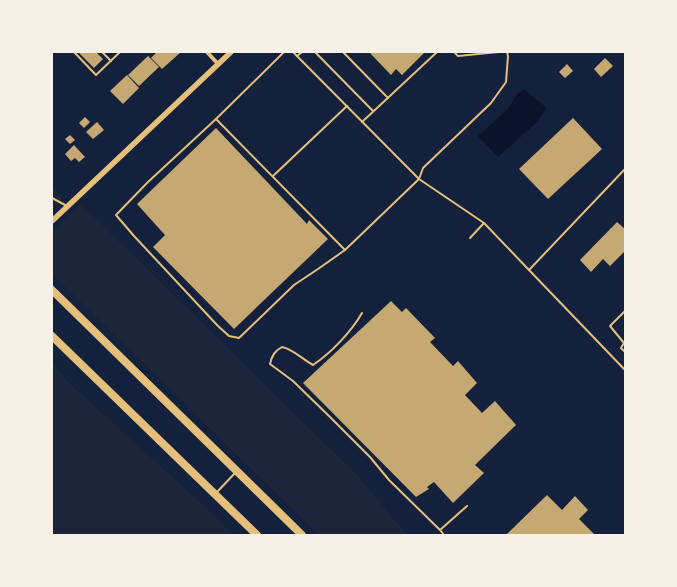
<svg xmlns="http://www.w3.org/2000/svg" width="677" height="587" viewBox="0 0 677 587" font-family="'Zilla Slab',serif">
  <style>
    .green { fill: #1d2539 }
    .water { fill: #0b132b }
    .building { fill: #c6a872 }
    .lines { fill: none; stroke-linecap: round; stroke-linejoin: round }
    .service { stroke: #e5c07b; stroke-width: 2 }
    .minor { stroke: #e5c07b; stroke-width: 4 }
    .tertiary { stroke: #e5c07b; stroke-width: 5.5 }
    .motorway { stroke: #e5c07b; stroke-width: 8 }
  </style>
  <rect width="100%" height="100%" fill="#14213d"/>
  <g class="green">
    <polygon points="52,187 64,198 52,209"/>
    <polygon points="81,204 359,477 407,535 319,535 52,274 52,233"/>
    <polygon points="52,363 68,382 215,516 233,535 52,535 52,500 55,498 52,495"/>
  </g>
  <polygon class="water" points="524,89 547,108 535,124 498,157 478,136 508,109 517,94"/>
  <g class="building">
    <polygon points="78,52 96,52 103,59 94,68"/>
    <polygon points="157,52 181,52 162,69 151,58"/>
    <polygon points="369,52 425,52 402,75 396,69 391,75"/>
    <polygon points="148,56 159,67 139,86 128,75"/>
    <polygon points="605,58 613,66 601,77 594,69"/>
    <polygon points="567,64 573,71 565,78 559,72"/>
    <polygon points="127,75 139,88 123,104 110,91"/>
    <polygon points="85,117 90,122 84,128 79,123"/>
    <polygon points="573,118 602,149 548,199 519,169"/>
    <polygon points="97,122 104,130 93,139 86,132"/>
    <polygon points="216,128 307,224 309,220 328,239 234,329 153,247 165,235 137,204"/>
    <polygon points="70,135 75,140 70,144 65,139"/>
    <polygon points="74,145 85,157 79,162 75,158 71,161 65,154"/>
    <polygon points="617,222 625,229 625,251 610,266 603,259 591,272 580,260"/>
    <polygon points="391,301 402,312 406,308 435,338 430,342 453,366 458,361 477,383 465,395 482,413 495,401 516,425 475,465 484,473 453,503 434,482 427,487 429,489 416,497 303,383"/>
    <polygon points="547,495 562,510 575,496 588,510 579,519 595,535 506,535"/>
  </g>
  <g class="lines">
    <g class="service">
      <polyline points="74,52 96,75 120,52"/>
      <polyline points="102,52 111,61"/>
      <polyline points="284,52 216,119 345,250"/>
      <polyline points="293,52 419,179 484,223"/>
      <polyline points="315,52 373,111"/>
      <polyline points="343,52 388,98"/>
      <polyline points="454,52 458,56 499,52"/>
      <polyline points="297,56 302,52"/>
      <polyline points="216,119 148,182 116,215 134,236 217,325 229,336 239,338 294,285 318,269 345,250 419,179 423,168 491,103 506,82 508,56 507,52"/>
      <polyline points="362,122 437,52"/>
      <polyline points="625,169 529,270 625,370"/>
      <polyline points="273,176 347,106"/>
      <polyline points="52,198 67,206"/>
      <polyline points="470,238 484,223 529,270"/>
      <polyline points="625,311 610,326 624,343 621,348 625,352"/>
      <path d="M362,313c-11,19 -31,40 -49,52 -11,-6 -20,-16 -31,-18 -7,4 -10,8 -12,17l23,17 37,36 40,40 19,23 51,50"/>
      <polyline points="217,492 236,472"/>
      <polyline points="444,535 440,530 467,506"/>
    </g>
    <polyline class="minor" points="207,52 218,64"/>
    <polyline class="tertiary" points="52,221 231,52"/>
    <g class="motorway">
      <polyline points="52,290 302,535"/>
      <polyline points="52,336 257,535"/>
    </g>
  </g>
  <rect width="677" height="587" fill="none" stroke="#f6f1e7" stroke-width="106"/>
</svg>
